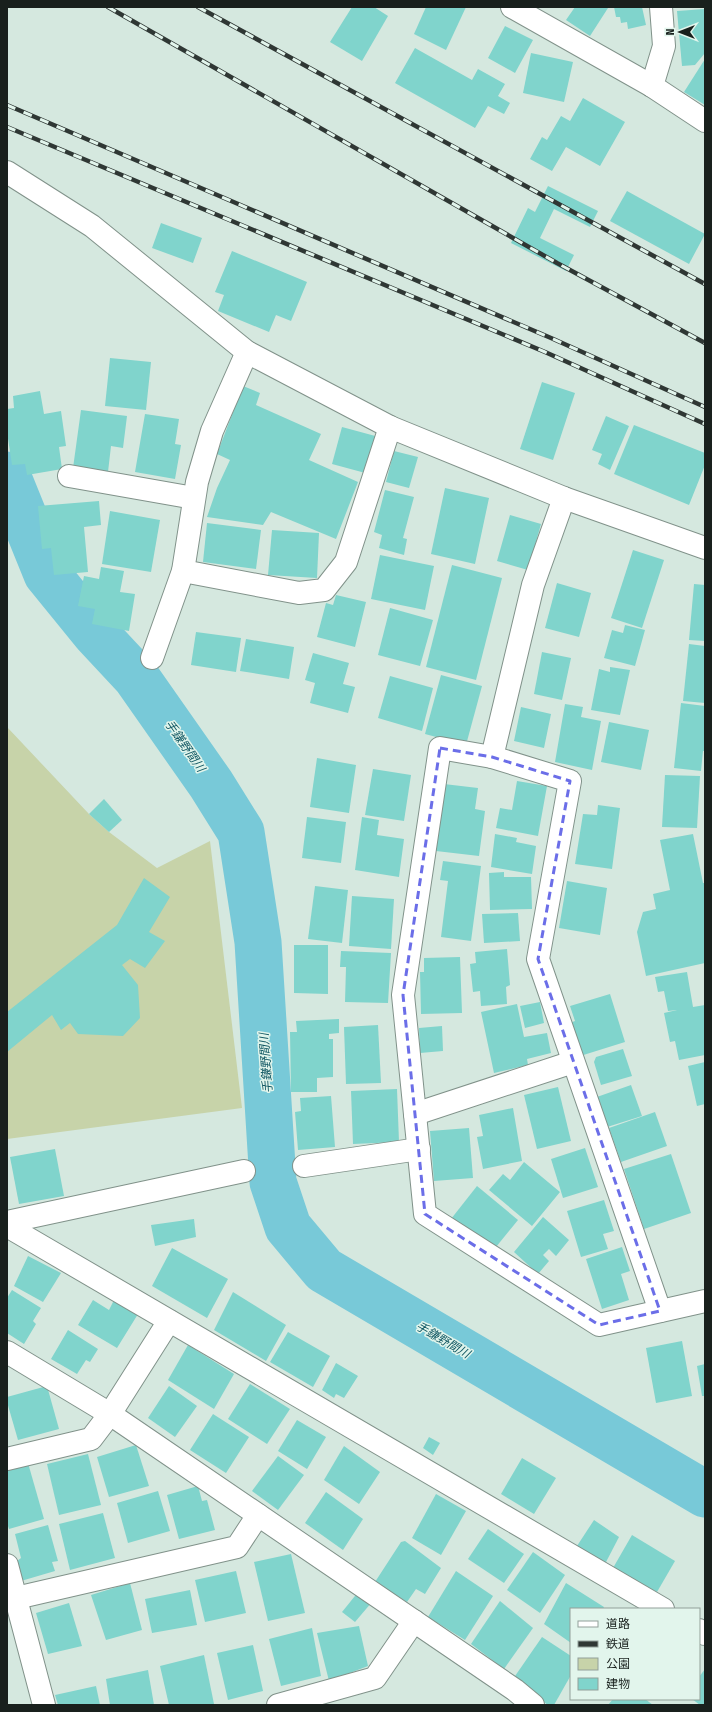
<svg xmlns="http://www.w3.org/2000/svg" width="712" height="1712" viewBox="0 0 712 1712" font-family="'Fira Sans Condensed','Noto Sans JP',sans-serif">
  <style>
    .green { fill: #c7d3a9 }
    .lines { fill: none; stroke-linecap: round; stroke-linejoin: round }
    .river { stroke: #78c9d8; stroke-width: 47 }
    .building { fill: #80d4cc }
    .minor-casing { stroke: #81928a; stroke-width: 24 }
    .secondary-casing { stroke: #81928a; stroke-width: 24 }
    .minor { stroke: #fff; stroke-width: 22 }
    .secondary { stroke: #fff; stroke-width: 22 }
    .rail-casing { stroke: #2f3734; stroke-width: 4.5 }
    .rail { stroke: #e2f5ec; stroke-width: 3; stroke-dasharray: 9; stroke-linecap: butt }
    .marked { fill: none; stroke: #6b6ee8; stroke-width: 3; stroke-dasharray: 8 5; stroke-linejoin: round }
    .labels { text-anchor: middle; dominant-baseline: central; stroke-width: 3; stroke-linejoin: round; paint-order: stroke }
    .water-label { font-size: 12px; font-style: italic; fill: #135964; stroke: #e2f5ec }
  </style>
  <rect width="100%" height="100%" fill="#d5e8df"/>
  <polygon class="green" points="7,727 89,814 109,832 157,868 210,841 242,1108 7,1139"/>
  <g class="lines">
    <polyline class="river" points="7,475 47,574 95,633 136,677 211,784 241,832 258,942 273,1182 288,1227 324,1270 705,1494"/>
  </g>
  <g class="building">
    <polygon points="352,7 374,7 388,16 362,61 330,42"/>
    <polygon points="426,7 466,7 446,50 414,34"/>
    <polygon points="575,7 606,7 608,8 590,36 566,20"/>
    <polygon points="614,7 642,7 646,25 628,29 627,22 621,23 620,17 616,17"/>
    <polygon points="705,9 705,53 695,65 682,66 677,11"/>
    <polygon points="505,26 533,40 515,73 488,58"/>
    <polygon points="415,48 472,80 478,69 505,84 498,96 510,103 504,114 488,106 475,128 395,83"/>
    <polygon points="531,53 573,62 564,102 523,93"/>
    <polygon points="705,59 705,105 684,92"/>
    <polygon points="583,98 625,122 600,166 566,147 552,171 530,159 542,137 547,140 561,116 570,121"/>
    <polygon points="548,186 598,211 590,227 554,209 540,238 574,255 566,271 511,243 528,208 535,212"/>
    <polygon points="627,191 705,234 689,264 610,221"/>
    <polygon points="161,223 202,238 193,263 152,248"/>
    <polygon points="232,251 307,282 291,321 276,315 269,332 218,311 224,295 215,292"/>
    <polygon points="110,358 151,362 146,410 105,406"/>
    <polygon points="542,382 575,393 553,460 520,449"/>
    <polygon points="243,386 260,393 256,405 321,434 309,460 358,482 336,539 271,512 263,525 207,517 217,488 230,460 217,454"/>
    <polygon points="40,391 44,414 61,411 66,446 59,447 62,469 27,475 25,464 12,465 7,432 7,409 14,408 13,396"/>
    <polygon points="81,410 127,416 123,448 111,446 108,472 73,468"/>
    <polygon points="145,414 179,419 175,444 181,445 175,479 135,472"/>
    <polygon points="606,416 629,426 610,470 598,464 602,454 592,450"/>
    <polygon points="634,425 705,453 705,465 689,505 614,474"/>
    <polygon points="342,427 379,437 369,474 332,464"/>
    <polygon points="394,451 418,457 409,488 386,482"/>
    <polygon points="445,488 489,498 475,564 431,554"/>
    <polygon points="385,490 414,497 403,538 407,539 404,555 379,548 382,535 374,532"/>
    <polygon points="99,501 101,525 84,527 88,572 54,575 51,548 42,549 38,506"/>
    <polygon points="110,511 160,520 151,572 102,564"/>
    <polygon points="510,515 541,524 528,570 497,561"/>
    <polygon points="207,523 261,530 256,569 203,562"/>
    <polygon points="272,530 319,533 317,578 268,575"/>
    <polygon points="633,550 664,560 642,628 611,618"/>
    <polygon points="380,555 434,566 425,610 371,599"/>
    <polygon points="452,565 502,578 476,680 426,667"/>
    <polygon points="101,567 124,571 120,592 135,594 129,631 92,624 95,609 78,606 84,576 99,579"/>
    <polygon points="557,583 591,593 579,637 545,628"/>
    <polygon points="694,584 705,585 705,641 689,640"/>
    <polygon points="336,595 366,602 355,647 317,637 326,603 333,605"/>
    <polygon points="390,608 433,620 420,666 378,655"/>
    <polygon points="625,625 645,630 635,666 604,658 612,630 623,633"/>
    <polygon points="196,632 241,638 236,672 191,665"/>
    <polygon points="246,639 294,647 289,679 240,671"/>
    <polygon points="689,644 705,646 705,703 683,701"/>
    <polygon points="542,652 571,658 562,700 534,694"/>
    <polygon points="313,653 349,663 343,684 355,687 348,713 310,703 315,683 305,680"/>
    <polygon points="610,667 630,670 620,715 591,710 599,669 610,672"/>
    <polygon points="441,675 482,686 466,745 425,734"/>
    <polygon points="390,676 433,688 422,731 378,718"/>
    <polygon points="681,703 705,706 705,751 703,751 701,771 674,768"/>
    <polygon points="565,704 583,707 581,717 601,721 592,770 555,762"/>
    <polygon points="521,707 551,714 544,748 514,741"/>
    <polygon points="609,722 649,730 641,770 601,762"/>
    <polygon points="317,758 356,765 349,813 310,807"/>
    <polygon points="373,769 411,775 404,821 365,815"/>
    <polygon points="665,775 700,776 697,828 662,827"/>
    <polygon points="517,781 547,786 538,836 496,828 500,808 512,810"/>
    <polygon points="444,784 478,788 475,809 485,811 479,856 436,851"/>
    <polygon points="104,799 122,820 109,832 89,814"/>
    <polygon points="598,805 620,808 612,869 575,864 583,814 597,815"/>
    <polygon points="307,817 346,822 341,863 302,858"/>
    <polygon points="362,817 379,820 377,835 404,839 399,877 355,870"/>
    <polygon points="495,834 517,838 516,842 536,846 532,874 491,867"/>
    <polygon points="693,834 703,883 705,883 705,963 646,976 637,932 643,912 656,909 653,894 670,890 660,840"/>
    <polygon points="443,861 481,866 471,941 441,937 448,881 440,880"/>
    <polygon points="504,872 504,877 531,877 532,909 490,910 489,873"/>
    <polygon points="144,878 170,897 149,932 165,941 145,968 130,959 122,965 138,985 140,1018 123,1036 78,1034 70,1023 61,1030 52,1015 7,1052 7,1012 117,925"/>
    <polygon points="567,881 607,888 600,935 559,928"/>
    <polygon points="315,886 348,890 342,943 308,939"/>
    <polygon points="352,896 394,899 391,949 349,946"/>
    <polygon points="518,913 520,941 484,943 482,914"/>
    <polygon points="294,945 328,945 328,994 294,993"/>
    <polygon points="507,949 510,985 506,987 507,1004 481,1006 480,991 473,992 470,964 476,963 475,952"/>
    <polygon points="341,951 391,953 388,1003 345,1002 346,967 340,967"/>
    <polygon points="460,957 462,1013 421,1014 420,972 424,972 424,958"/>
    <polygon points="687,972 693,1007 705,1005 705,1055 679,1060 675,1041 670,1042 664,1013 677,1010 668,1011 664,991 658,992 655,977"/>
    <polygon points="610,994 625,1042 577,1057 567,1024 575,1021 570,1006"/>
    <polygon points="540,1002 544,1023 525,1028 520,1006"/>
    <polygon points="517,1004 524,1037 547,1033 551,1053 527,1059 528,1065 494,1073 481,1012"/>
    <polygon points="339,1019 339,1033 329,1034 329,1039 333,1039 333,1077 317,1078 317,1092 291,1092 290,1032 297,1032 296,1021"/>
    <polygon points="378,1025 381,1083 346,1084 344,1027"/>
    <polygon points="442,1026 443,1051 420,1053 419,1028"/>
    <polygon points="623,1049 632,1076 601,1085 594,1062 596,1057"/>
    <polygon points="705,1062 705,1104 697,1106 688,1066"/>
    <polygon points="631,1085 642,1116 604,1128 594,1098"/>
    <polygon points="558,1087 571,1141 537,1149 524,1095"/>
    <polygon points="397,1089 399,1142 353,1144 351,1091"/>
    <polygon points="331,1096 335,1147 298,1150 295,1112 301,1111 300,1098"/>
    <polygon points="513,1108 522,1161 483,1169 477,1137 483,1136 479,1115"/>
    <polygon points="655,1112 667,1146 621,1162 609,1128"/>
    <polygon points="469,1128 473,1178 434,1181 430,1131"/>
    <polygon points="585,1148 598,1187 563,1198 551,1159"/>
    <polygon points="55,1149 64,1196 19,1204 10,1157"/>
    <polygon points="671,1154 691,1213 644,1229 624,1169"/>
    <polygon points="524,1162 560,1192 532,1226 489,1190 503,1174 510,1180"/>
    <polygon points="477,1186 518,1220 492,1252 451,1219"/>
    <polygon points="604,1200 614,1231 603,1234 608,1249 581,1257 567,1211"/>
    <polygon points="543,1217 569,1240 556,1256 549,1249 543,1255 549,1261 538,1274 514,1252"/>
    <polygon points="194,1219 196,1237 155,1246 151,1225"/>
    <polygon points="622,1247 630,1271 621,1274 629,1300 602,1309 586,1259"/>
    <polygon points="172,1248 228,1279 207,1318 152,1286"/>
    <polygon points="28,1256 61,1273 43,1302 14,1286"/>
    <polygon points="12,1290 41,1308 33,1321 36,1324 24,1344 7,1333 7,1298"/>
    <polygon points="233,1292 286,1325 266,1361 214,1330"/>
    <polygon points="93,1300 109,1310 114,1300 138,1314 117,1348 78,1325"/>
    <polygon points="68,1330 98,1349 90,1362 86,1360 77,1374 51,1359"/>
    <polygon points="288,1332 330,1356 313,1387 270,1362"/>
    <polygon points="682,1341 692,1396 656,1403 646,1348"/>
    <polygon points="188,1345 234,1374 214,1409 168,1380"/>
    <polygon points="336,1363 358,1376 344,1398 336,1394 334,1398 322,1390"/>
    <polygon points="705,1364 705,1396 702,1396 697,1366"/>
    <polygon points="250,1384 290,1409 267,1444 228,1419"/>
    <polygon points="47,1386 59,1429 18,1440 7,1402 7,1397"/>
    <polygon points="169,1386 197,1406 175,1437 148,1418"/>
    <polygon points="213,1414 249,1437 226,1473 190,1450"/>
    <polygon points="297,1420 326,1437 307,1469 278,1451"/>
    <polygon points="429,1437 440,1443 433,1455 423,1448"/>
    <polygon points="136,1445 149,1486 109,1497 97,1457"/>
    <polygon points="344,1446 380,1472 359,1504 324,1480"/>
    <polygon points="88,1454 101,1505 59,1515 47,1464"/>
    <polygon points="278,1456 304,1475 278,1510 252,1491"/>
    <polygon points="522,1458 556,1478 534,1514 501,1494"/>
    <polygon points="28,1463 44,1519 9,1529 7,1523 7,1469"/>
    <polygon points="198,1486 202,1501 207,1500 215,1530 179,1539 167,1495"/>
    <polygon points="158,1491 170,1531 128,1543 117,1503"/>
    <polygon points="326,1492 363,1519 343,1550 305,1523"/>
    <polygon points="436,1494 466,1511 441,1555 412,1538"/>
    <polygon points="103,1513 115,1558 70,1570 59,1524"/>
    <polygon points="594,1520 619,1537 605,1564 577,1546"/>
    <polygon points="48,1525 58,1561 52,1562 55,1571 21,1581 16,1562 21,1558 15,1534"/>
    <polygon points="488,1529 524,1554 504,1583 468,1559"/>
    <polygon points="632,1535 675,1561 657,1592 613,1568"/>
    <polygon points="405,1541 441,1568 425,1594 416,1589 407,1602 375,1582 401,1542"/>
    <polygon points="533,1552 565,1575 540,1613 507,1590"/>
    <polygon points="291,1554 305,1613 268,1621 254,1562"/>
    <polygon points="236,1571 246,1613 205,1622 195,1580"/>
    <polygon points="456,1571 493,1596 465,1640 428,1617"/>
    <polygon points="130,1583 142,1630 106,1640 91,1595"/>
    <polygon points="566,1583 604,1607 603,1609 571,1609 571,1643 544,1624"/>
    <polygon points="190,1590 197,1625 152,1633 145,1599"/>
    <polygon points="359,1591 372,1602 355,1622 342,1612"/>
    <polygon points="500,1601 533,1628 504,1669 471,1644"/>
    <polygon points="69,1603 82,1646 48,1654 36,1613"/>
    <polygon points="359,1626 368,1666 329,1681 317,1633"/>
    <polygon points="312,1628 321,1676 281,1686 269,1639"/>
    <polygon points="542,1637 571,1656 571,1675 554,1705 548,1705 513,1679"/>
    <polygon points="253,1645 263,1691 228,1700 217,1653"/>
    <polygon points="204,1655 214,1704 169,1705 160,1666"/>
    <polygon points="705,1669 705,1705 700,1705 692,1699 699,1699 699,1677"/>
    <polygon points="148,1670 154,1705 110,1705 106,1679"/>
    <polygon points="96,1686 100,1705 58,1705 55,1695"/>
    <polygon points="613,1699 645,1699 653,1705 608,1705"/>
  </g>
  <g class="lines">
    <defs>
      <g id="minor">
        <polyline points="512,7 652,86 705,121"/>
        <polyline points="7,172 92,226 247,352 390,427 564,498 705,548"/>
        <polyline points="69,476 194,498"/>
        <polyline points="564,498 533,585 492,757 440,748 403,995 425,1214 599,1325 705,1301"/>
        <polyline points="183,571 299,593 324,590 346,562 390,427"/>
        <polyline points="152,658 183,571 197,482 212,431 247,352"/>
        <polyline points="492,757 570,781 538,959 660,1311"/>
        <polyline points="415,1114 573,1062"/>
        <polyline points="304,1166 419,1149"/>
        <polyline points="7,1222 244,1171"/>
        <polyline points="7,1226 663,1609"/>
        <polyline points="7,1352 110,1414 515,1690 533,1705"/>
        <polyline points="7,1459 91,1439 110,1414 169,1321"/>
        <polyline points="7,1565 44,1705"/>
        <polyline points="16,1598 237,1547 258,1515"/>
        <polyline points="699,1630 705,1634"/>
        <polyline points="278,1705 375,1678 414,1621"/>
      </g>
      <polyline id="secondary" points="652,86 664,46 661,7"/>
    </defs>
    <use href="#minor" class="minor-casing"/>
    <use href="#secondary" class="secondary-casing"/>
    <use href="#minor" class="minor"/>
    <use href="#secondary" class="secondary"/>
    <defs>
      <g id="rail">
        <polyline points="108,7 557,263 705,343"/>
        <polyline points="198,7 705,284"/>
        <polyline points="7,105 551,338 705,407"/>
        <polyline points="7,127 545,352 705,424"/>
      </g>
    </defs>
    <use href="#rail" class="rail-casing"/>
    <use href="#rail" class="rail"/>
  </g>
  <path class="marked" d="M440,748l52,9 78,24 -32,178 122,352 -61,14 -174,-111 -22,-219z"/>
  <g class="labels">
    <g class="water-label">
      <text transform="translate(185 746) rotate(55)">手鎌野間川</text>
      <text transform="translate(266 1063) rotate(-94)">手鎌野間川</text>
      <text transform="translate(443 1340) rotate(30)">手鎌野間川</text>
    </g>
  </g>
  <rect width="712" height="1712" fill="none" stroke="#19201d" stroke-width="16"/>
  <rect x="570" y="1608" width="130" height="92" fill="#e2f5ec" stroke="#92a099"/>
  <rect x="578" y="1621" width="20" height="6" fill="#ffffff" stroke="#92a099"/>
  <text x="606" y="1628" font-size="12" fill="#19201d">道路</text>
  <rect x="578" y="1641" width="20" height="6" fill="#2f3734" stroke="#92a099"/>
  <text x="606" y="1648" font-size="12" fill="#19201d">鉄道</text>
  <rect x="578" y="1658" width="20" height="12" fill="#c7d3a9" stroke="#92a099"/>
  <text x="606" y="1668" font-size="12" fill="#19201d">公園</text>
  <rect x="578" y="1678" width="20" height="12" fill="#80d4cc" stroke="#92a099"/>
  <text x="606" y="1688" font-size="12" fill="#19201d">建物</text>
  <g transform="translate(680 32) rotate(270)" stroke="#e2f5ec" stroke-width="3" paint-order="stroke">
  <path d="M0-3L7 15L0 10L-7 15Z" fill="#19201d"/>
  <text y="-6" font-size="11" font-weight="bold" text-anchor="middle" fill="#19201d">N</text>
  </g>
</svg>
